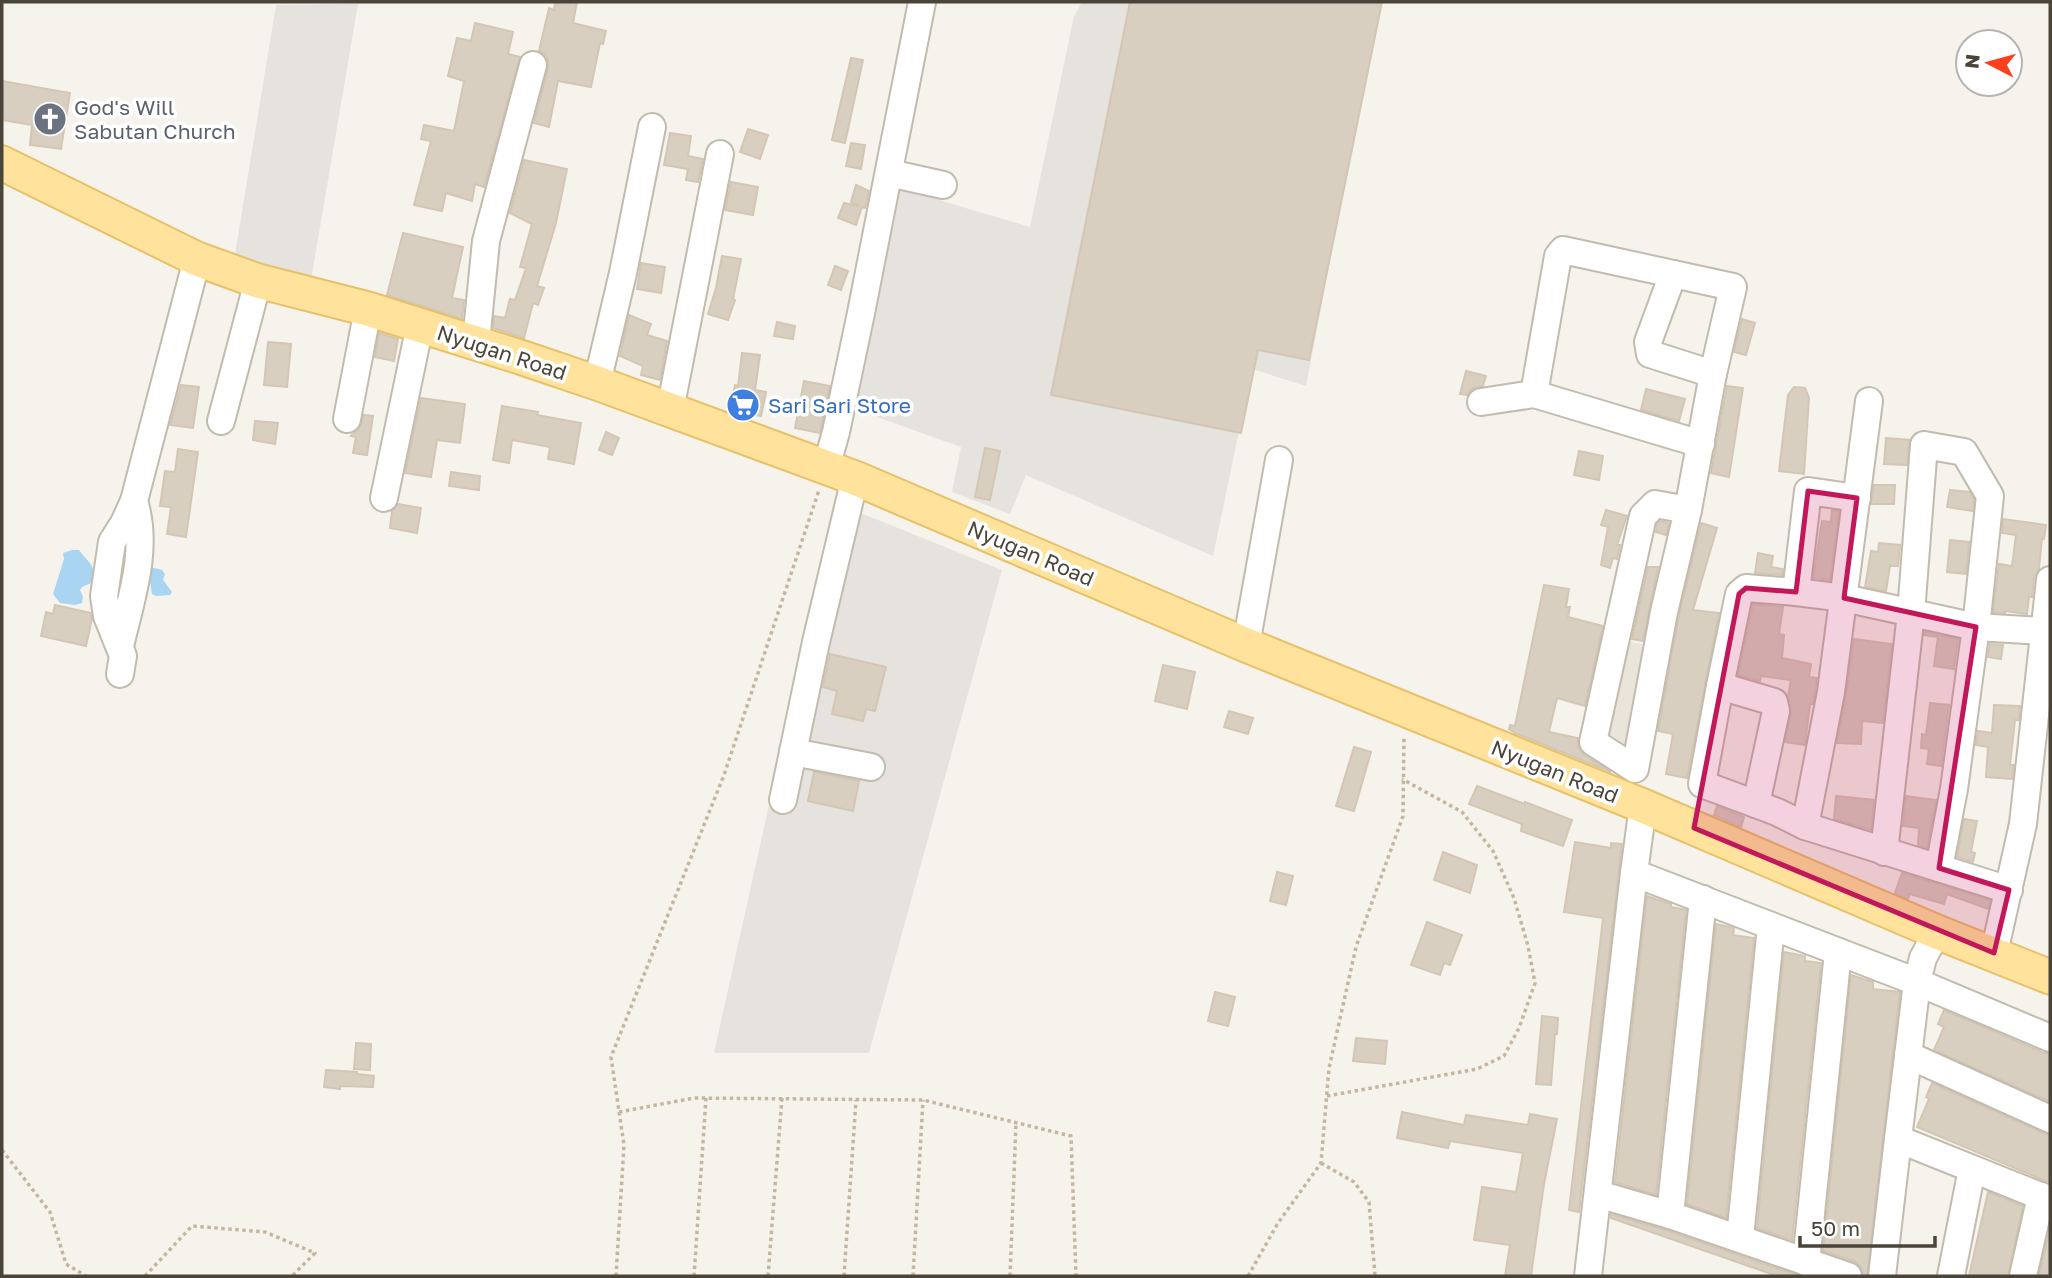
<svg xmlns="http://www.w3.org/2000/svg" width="2052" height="1278" viewBox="0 0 2052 1278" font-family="'Golos Text',sans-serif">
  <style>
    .residential { fill: #eae5da }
    .industrial { fill: #e6e2dd }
    .water { fill: #a9d4f2 }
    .building { fill: #d8cfc1; stroke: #d3c7b4; stroke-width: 2 }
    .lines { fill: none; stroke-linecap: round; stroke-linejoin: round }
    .minor-casing { stroke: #c2bbae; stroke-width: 30 }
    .major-casing { stroke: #e6c16a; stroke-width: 37 }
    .path { stroke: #c4b79f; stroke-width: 3.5; stroke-dasharray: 3.5 3.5; stroke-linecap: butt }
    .minor { stroke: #fff; stroke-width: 26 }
    .major { stroke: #ffe39c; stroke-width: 33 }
    .marked { fill: #c2185b; fill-opacity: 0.2; stroke: #c2185b; stroke-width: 5; stroke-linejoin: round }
    .labels { text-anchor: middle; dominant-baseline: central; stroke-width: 7; stroke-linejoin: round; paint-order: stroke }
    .worship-label { font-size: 21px; fill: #5b616d; stroke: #fff; text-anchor: start }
    .street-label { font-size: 21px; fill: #4b4439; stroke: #fff }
    .shop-label { font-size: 21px; fill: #366cbe; stroke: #fff; text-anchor: start }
  </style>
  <rect width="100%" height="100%" fill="#f6f3ec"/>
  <polygon class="residential" points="1621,640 1647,645 1630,743 1623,745 1602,733"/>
  <g class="industrial">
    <polygon points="1082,2 1380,2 1306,386 1252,369 1213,556 1026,475 1010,514 952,492 961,447 849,407 892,186 1030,227 1074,16"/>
    <polygon points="358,4 310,286 234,260 276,5"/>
    <polygon points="836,503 1002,570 869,1053 714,1053"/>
  </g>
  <g class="water">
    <path d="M72,550h7c9,13 19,15 12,33l-9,4 -2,3 3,7 -1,6 -7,2 -15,-2 -7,-9 11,-35 -1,-6z"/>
    <polygon points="150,567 162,570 165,574 163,580 172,592 170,595 156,596 152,594 148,568"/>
  </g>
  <g class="building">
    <polygon points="555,2 577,2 573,23 606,31 603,44 600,43 591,87 558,81 549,127 534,123 548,68 548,60 545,54 539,51 549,8 554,10"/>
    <polygon points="1130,2 1382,2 1309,360 1258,350 1241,433 1051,395"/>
    <polygon points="475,23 513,32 508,54 520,57 484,187 475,184 472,201 446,193 442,211 414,205 431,141 421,139 424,125 454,131 464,81 448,76 457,38 471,41"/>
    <polygon points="851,58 863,60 845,143 832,140"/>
    <polygon points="2,81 70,93 61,149 30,145 32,125 2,120"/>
    <polygon points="748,129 768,135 760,159 740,152"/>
    <polygon points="670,133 691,136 688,156 703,159 698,182 686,180 688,169 664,165"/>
    <polygon points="851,143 865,145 861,169 846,166"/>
    <polygon points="524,160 567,169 556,223 537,286 544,288 538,305 533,303 524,338 493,328 494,316 505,318 510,299 515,300 526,268 520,267 532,224 510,213"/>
    <polygon points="731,182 758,187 753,215 725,210"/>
    <polygon points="856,185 869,191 865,208 862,207 856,225 838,218 844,203 859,206 851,202"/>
    <polygon points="403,233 463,247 452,298 464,300 462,319 387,295"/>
    <polygon points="722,256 741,259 733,299 735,300 728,320 708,314 716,288"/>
    <polygon points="641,263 665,267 661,293 637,289"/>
    <polygon points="835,266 848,271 841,290 828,285"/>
    <polygon points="629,315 651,324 647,335 667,341 660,380 641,375 643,366 620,356"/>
    <polygon points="1742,319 1755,323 1746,355 1734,352"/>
    <polygon points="777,322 795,326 793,339 774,336"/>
    <polygon points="379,333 398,339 394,361 375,357"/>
    <polygon points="268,342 291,344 287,387 264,385"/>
    <polygon points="742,353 760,355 755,390 766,392 761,416 730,410 735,385 738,386"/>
    <polygon points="1466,371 1486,376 1483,386 1472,389 1467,395 1460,394"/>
    <polygon points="804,381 830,386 820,433 795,428"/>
    <polygon points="181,385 199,387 193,428 170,425"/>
    <polygon points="1727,386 1743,388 1729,477 1711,473"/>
    <polygon points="1794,387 1805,388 1809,398 1804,474 1779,471 1788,395"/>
    <polygon points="1646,389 1685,399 1679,421 1641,410"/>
    <polygon points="421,398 465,404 460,443 437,440 431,477 405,473"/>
    <polygon points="502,406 538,412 537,415 581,423 574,464 548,459 550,447 512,440 509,463 493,460"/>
    <polygon points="364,415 373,416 367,455 353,453 356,437 351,436 359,429"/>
    <polygon points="255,421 278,423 275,444 253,440"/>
    <polygon points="606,432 619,438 612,455 599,450"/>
    <polygon points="1886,438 1910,440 1907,465 1884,464"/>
    <polygon points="985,448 1000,451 990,500 975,497"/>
    <polygon points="178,449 198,452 186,537 167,534 171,507 160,506 165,471 175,472"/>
    <polygon points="1579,451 1603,456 1599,480 1574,475"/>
    <polygon points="451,472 480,476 479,490 449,486"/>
    <polygon points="1874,485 1895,485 1894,504 1871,504"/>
    <polygon points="1950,490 1970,492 1974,500 1973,511 1947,507"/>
    <polygon points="398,504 421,508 417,533 390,528 392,511"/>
    <polygon points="1606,510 1627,516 1617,545 1620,545 1617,559 1613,558 1610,568 1601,565 1608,527 1601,525"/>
    <polygon points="1832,510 1839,511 1830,580 1813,578 1822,521 1831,522"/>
    <polygon points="2003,519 2046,525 2044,539 2042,538 2039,569 2034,578 2032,597 2029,597 2027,614 2005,611 2005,613 1993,612 1999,564 2012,566 2016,535 2002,533"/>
    <polygon points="1660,521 1669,523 1666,535 1656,532 1657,524"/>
    <polygon points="1701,523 1717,528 1693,610 1719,613 1687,778 1666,774 1673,734 1658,731 1679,615"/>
    <polygon points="1950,540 1969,542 1966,574 1947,572"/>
    <polygon points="1879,543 1900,545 1898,566 1890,566 1886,591 1865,587 1871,551 1878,552"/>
    <polygon points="1758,553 1773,556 1771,567 1783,569 1782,575 1755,573"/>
    <polygon points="1648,567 1658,567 1643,641 1632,639"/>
    <polygon points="1544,585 1569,589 1566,607 1570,607 1568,617 1603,626 1585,706 1557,698 1549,732 1578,738 1578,747 1584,755 1611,772 1515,733 1509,729 1510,725 1515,726"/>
    <polygon points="1753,604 1783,607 1779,634 1784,635 1782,658 1811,664 1809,677 1817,678 1813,704 1810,704 1805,745 1785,742 1791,714 1788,696 1791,680 1761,676 1760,681 1738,675"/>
    <polygon points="55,605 91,613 92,619 86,646 41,636 46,612 53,614"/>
    <polygon points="1925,632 1958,639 1954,669 1934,666 1938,637 1924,635"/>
    <polygon points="1854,639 1892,644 1883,723 1862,721 1861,744 1837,743 1846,695"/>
    <polygon points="1990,644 2003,645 2001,659 1988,657"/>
    <polygon points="830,654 886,667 875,711 866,709 863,721 832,714 837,691 823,687"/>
    <polygon points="1163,665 1195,672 1187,709 1155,701"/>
    <polygon points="1930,703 1949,705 1941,766 1927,764 1929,749 1921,748 1922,734 1926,735"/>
    <polygon points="1994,705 2020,706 2019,720 2015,720 2010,765 2014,765 2012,779 1986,777 1988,747 1976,745 1978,731 1992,733"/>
    <polygon points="1229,711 1253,718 1248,734 1224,727"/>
    <polygon points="1354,747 1371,752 1354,811 1336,806"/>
    <polygon points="814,772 859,781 853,811 808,801"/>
    <polygon points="1477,786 1525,804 1525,802 1572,820 1563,846 1521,831 1522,824 1469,804"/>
    <polygon points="1836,796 1874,800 1871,830 1834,819"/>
    <polygon points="1906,796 1936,800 1927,848 1918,845 1919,828 1903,826"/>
    <polygon points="1717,806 1744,817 1741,827 1714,815"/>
    <polygon points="1964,819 1977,821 1971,852 1975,853 1973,862 1957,857"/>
    <polygon points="1575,842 1611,848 1611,843 1622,844 1579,1212 1569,1210 1603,918 1564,912"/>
    <polygon points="1443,852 1477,865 1470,893 1434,880"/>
    <polygon points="1277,872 1293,876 1286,905 1270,901"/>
    <polygon points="1902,873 1990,900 1988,909 1947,894 1944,904 1910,894 1908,899 1895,893"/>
    <polygon points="1647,896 1671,904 1671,907 1686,910 1656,1195 1615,1182"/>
    <polygon points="1427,922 1462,935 1450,965 1444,963 1440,975 1411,965"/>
    <polygon points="1716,924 1734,928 1733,935 1754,938 1726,1218 1687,1204"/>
    <polygon points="1784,952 1805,956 1805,961 1821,963 1792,1240 1757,1228"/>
    <polygon points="1851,975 1873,982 1873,989 1900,992 1867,1276 1863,1276 1860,1266 1854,1261 1823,1251"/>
    <polygon points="1215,992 1235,997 1228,1026 1208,1021"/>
    <polygon points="1944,1010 2044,1053 2050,1053 2050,1102 1934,1050 1944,1027 1938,1024"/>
    <polygon points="1542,1016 1558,1018 1557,1034 1555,1034 1551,1085 1536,1084"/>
    <polygon points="1356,1038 1387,1041 1385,1064 1353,1061"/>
    <polygon points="356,1043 371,1044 370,1070 354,1069"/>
    <polygon points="326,1070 357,1072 357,1074 374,1076 373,1087 340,1086 340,1089 324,1087"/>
    <polygon points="1932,1083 2044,1133 2050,1135 2050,1183 1917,1127 1929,1099 1926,1097"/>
    <polygon points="1402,1112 1464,1125 1466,1115 1528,1125 1530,1114 1557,1119 1544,1184 1531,1276 1505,1276 1510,1245 1474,1240 1482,1187 1516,1192 1523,1153 1450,1141 1448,1148 1397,1138"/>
    <polygon points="1988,1192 2023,1206 2008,1276 1969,1276"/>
    <polygon points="1611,1214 1665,1230 1800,1276 1777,1276 1611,1218"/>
    <polygon points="2050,1227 2050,1276 2039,1276"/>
  </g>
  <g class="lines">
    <defs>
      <g id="minor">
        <polyline points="889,173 943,185"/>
        <polyline points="1673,274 1648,342 1650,354 1713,374"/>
        <polyline points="476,342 486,241 533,65"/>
        <polyline points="597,383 623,273 652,127"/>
        <polyline points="1534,394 1558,256 1563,250 1733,287 1713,374 1688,510"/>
        <polyline points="1869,401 1831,692 1805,826 2009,890"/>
        <polyline points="1481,402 1534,394 1701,444"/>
        <polyline points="670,410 720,154"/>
        <polyline points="347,419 368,309"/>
        <polyline points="221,421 258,281"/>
        <polyline points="826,468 836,432 861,313 922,2"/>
        <polyline points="384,498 420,325"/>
        <polygon points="1655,504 1688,510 1664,612 1635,769 1593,742 1643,516"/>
        <polyline points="1796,592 1808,491 1857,498"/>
        <polyline points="1246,645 1279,460"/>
        <path d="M120,646c11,-47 29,-97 14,-145"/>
        <polyline points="120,674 123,656 107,616 104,596 112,542 124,523 134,501 197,259"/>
        <polyline points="1720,686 1774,702 1776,711 1756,804"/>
        <polyline points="793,752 871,767"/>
        <polyline points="783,800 816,642 855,478"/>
        <polyline points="1643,806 1634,873 1917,982 2050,1038"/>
        <polyline points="1805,826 1777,812 1702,784 1720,686 1739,594 1746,588 1796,592 1844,598 1976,627 2044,631"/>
        <polyline points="1884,852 1911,613 1924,445 1964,452 1990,496 1976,627 1954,789 1939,868"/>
        <polyline points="1937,932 1923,958 1917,982 1898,1139 2050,1200"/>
        <polyline points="1994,953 2023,824 2050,580"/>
        <polyline points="1908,1055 2050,1119"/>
        <polyline points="1598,1194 1670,1215 1848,1276"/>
        <polyline points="1670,1215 1703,899"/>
        <polyline points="1740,1238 1771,926"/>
        <polyline points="1806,1262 1838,952"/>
        <polyline points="1588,1276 1634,873"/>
        <polyline points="1882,1276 1898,1139"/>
        <polyline points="1951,1276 1972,1169"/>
        <polyline points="2023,1276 2041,1196"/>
      </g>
      <polyline id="major" points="2,163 197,259 258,281 368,309 520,357 597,383 855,478 1246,645 1643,806 1937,932 2050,977"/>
    </defs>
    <use href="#minor" class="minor-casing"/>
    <use href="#major" class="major-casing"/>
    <g class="path">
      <polyline points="1327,1096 1477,1069 1504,1056 1519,1028 1535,983 1528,946 1514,898 1493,851 1462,812 1402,779"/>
      <polyline points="619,1112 694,1098 923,1100 1071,1136 1076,1276"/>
      <polyline points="2,1150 50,1212 66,1264 86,1276"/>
      <polyline points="1321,1163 1354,1182 1369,1202 1375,1276"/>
      <polyline points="145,1276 192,1226 265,1232 315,1253 292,1276"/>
      <polyline points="616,1276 624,1145 611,1057 724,775 819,490"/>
      <polyline points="694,1276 706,1098"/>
      <polyline points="768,1276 782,1098"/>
      <polyline points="844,1276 856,1100"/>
      <polyline points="913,1276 923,1100"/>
      <polyline points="1010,1276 1016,1123"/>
      <polyline points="1248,1276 1278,1223 1321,1163 1329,1068 1356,947 1403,816 1404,736"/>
    </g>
    <use href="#minor" class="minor"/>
    <use href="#major" class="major"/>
  </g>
  <path class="marked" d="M1808,491l49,7 -13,100 132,29 -37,241 70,22 -15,63 -300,-125 45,-234 7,-6 50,4z"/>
  <defs>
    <symbol id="church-disc" viewBox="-11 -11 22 22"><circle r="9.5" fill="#6b7280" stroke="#fff"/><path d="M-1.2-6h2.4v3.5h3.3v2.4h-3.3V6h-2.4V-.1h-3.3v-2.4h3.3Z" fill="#fff"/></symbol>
    <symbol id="supermarket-disc" viewBox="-11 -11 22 22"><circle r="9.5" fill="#3f7fe0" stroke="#fff"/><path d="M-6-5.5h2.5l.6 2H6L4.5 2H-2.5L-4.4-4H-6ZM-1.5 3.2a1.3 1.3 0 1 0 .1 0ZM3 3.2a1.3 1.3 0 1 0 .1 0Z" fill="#fff"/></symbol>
  </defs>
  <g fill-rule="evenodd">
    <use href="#church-disc" x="31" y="100" width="38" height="38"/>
    <use href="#supermarket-disc" x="724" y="386" width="38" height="38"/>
  </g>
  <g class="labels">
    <g class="worship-label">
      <text x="74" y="107">God's Will<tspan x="74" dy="24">Sabutan Church</tspan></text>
    </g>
    <g class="street-label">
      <text transform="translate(502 352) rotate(18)">Nyugan Road</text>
      <text transform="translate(1031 553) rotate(23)">Nyugan Road</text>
      <text transform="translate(1555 771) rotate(22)">Nyugan Road</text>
    </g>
    <g class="shop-label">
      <text x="768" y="405">Sari Sari Store</text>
    </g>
  </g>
  <rect width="2052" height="1278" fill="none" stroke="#4b4439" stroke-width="7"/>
  <g transform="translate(1989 63) rotate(276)"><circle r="33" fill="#ffffff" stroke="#b7b4b0" stroke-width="2"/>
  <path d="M0-5L12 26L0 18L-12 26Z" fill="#fc3f1d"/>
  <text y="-10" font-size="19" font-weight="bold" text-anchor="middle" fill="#4b4439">N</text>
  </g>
  <path d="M1800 1236v10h135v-10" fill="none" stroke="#4b4439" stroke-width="3.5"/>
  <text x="1811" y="1236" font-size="21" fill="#4b4439" stroke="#ffffff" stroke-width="5" paint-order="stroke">50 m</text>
</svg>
